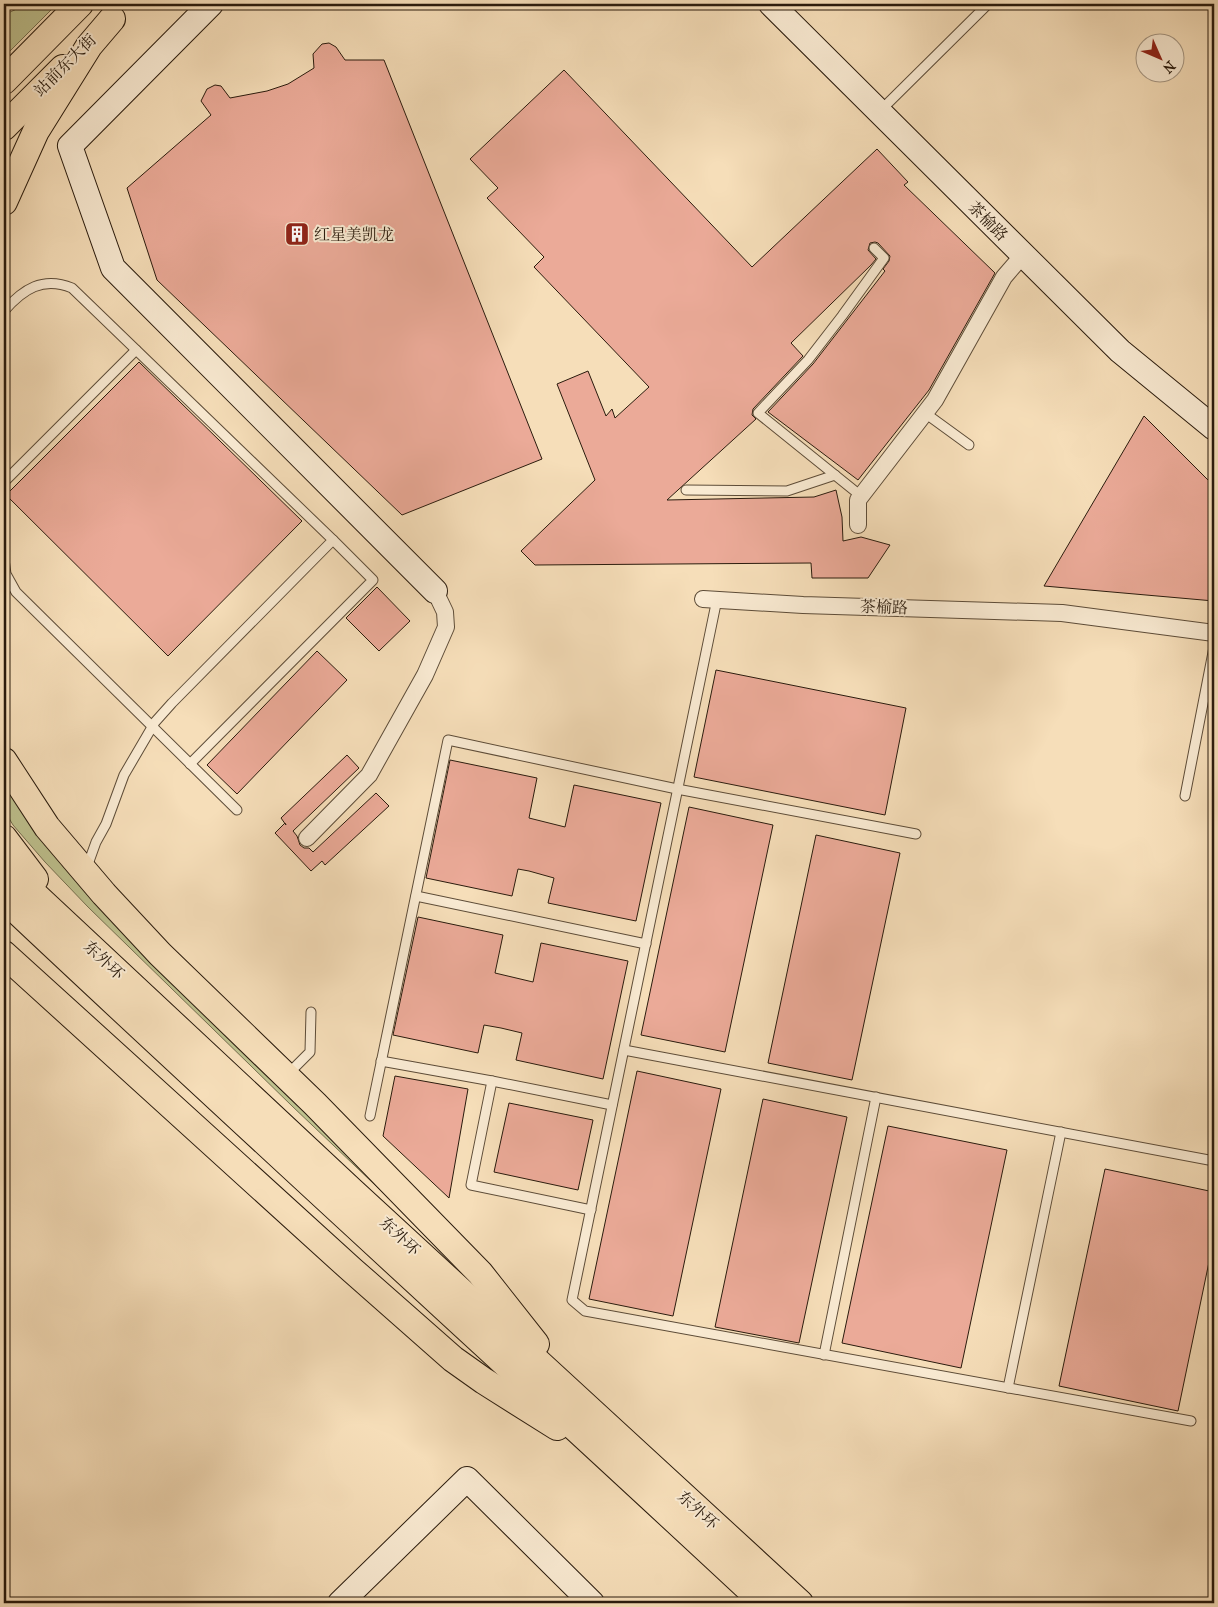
<svg xmlns="http://www.w3.org/2000/svg" width="1218" height="1607" viewBox="0 0 1218 1607" font-family="'IM FELL French Canon','Noto Serif SC',serif">
  <style>
    .green { fill: #bec18e; stroke: #746e4e }
    .building { fill: #ebaa98; stroke: #2a1b0d }
    .lines { fill: none; stroke-linecap: round; stroke-linejoin: round }
    .lane-casing { stroke: #5d4c38; stroke-width: 11 }
    .street-casing { stroke: #5d4c38; stroke-width: 18 }
    .secondary-casing { stroke: #2a1b0d; stroke-width: 26 }
    .primary-casing { stroke: #2a1b0d; stroke-width: 28 }
    .lane { stroke: #f9ead2; stroke-width: 9 }
    .street { stroke: #f9ead2; stroke-width: 16 }
    .secondary { stroke: #f9ead2; stroke-width: 24 }
    .primary { stroke: #f6deb9; stroke-width: 26 }
    .labels { text-anchor: middle; dominant-baseline: central; stroke-width: 4; stroke-linejoin: round; paint-order: stroke }
    .street-label { font-size: 16px; fill: #2a1b0d; stroke: #f9ead2 }
    .poi-label { font-size: 16px; fill: #2a1b0d; stroke: #f9ead2; text-anchor: start }
  </style>
  <rect width="100%" height="100%" fill="#f6deb9"/>
  <filter id="stains"><feTurbulence type="fractalNoise" baseFrequency=".004" numOctaves="4"/><feColorMatrix values="0 0 0 0 .2 0 0 0 0 .09 0 0 0 0 .02 0 0 0 .5 -.17"/></filter>
  <radialGradient id="worn" r=".72"><stop offset=".6" stop-color="#630" stop-opacity="0"/><stop offset="1" stop-color="#630" stop-opacity=".3"/></radialGradient>
  <g class="green">
    <polygon points="27,4 53,4 53,8 4,57 4,15"/>
    <polygon points="4,778 456,1262 292,1106 88,907 45,862 13,825 4,810"/>
  </g>
  <g class="building">
    <polygon points="329,43 336,47 345,60 384,60 542,459 402,515 157,280 127,188 211,115 201,101 207,89 215,85 221,86 230,98 267,91 288,84 314,68 313,54 322,44"/>
    <polygon points="564,70 752,267 877,149 908,182 904,185 995,273 929,390 858,480 768,412 813,364 885,271 883,269 889,261 890,256 878,243 875,242 870,243 868,250 876,259 871,265 791,343 803,356 753,409 752,415 756,419 667,500 814,497 836,490 842,517 843,541 861,537 890,545 868,578 812,578 811,563 535,565 521,551 595,480 557,384 588,371 606,416 612,409 615,418 649,387 534,267 544,257 487,198 498,188 470,159"/>
    <polygon points="139,362 302,521 168,656 6,495"/>
    <polygon points="1144,416 1214,486 1214,601 1044,586"/>
    <polygon points="377,587 410,621 379,651 346,618"/>
    <polygon points="317,651 347,680 237,794 207,765"/>
    <polygon points="716,670 906,708 885,815 694,777"/>
    <polygon points="347,755 359,768 293,831 297,836 300,845 304,848 309,848 313,852 376,793 389,806 325,865 322,861 311,871 275,833 285,823 286,825 281,818"/>
    <polygon points="450,760 537,778 529,818 565,827 574,785 661,803 636,921 548,903 554,878 529,871 518,869 512,896 426,878"/>
    <polygon points="689,807 773,825 725,1052 641,1035"/>
    <polygon points="816,835 900,853 852,1080 768,1063"/>
    <polygon points="418,917 503,935 495,973 533,982 541,943 628,961 603,1079 516,1060 522,1033 501,1028 484,1025 478,1053 393,1035"/>
    <polygon points="637,1071 721,1089 673,1316 589,1299"/>
    <polygon points="395,1076 468,1089 449,1198 383,1136"/>
    <polygon points="763,1099 847,1117 799,1343 715,1327"/>
    <polygon points="509,1103 593,1120 578,1190 494,1172"/>
    <polygon points="888,1126 1007,1150 961,1368 842,1343"/>
    <polygon points="1105,1169 1214,1192 1214,1238 1178,1411 1059,1386"/>
  </g>
  <g class="lines">
    <defs>
      <g id="lane">
        <polyline points="880,111 988,4"/>
        <path d="M4,311c19,-22 39,-35 68,-23l261,252 -161,163 -17,19 -31,53 -18,49 -10,18 -9,25"/>
        <polyline points="925,413 969,445"/>
        <polyline points="4,482 136,350"/>
        <polyline points="686,490 787,491 835,475"/>
        <polyline points="861,496 758,413 808,360 842,316 884,258 874,248"/>
        <polyline points="4,559 6,574 16,592 237,810"/>
        <polyline points="717,599 572,1300 585,1311 1191,1421"/>
        <polyline points="190,764 373,580 333,540"/>
        <polyline points="1185,796 1214,647"/>
        <polyline points="416,896 646,944"/>
        <polyline points="624,1050 1214,1161"/>
        <polyline points="381,1061 492,1081 612,1105"/>
        <polyline points="287,1075 310,1052 311,1012"/>
        <polyline points="492,1081 471,1185 591,1210"/>
        <polyline points="370,1116 448,740 677,789 916,834"/>
        <polyline points="824,1355 876,1097"/>
        <polyline points="1008,1388 1061,1132"/>
      </g>
      <g id="street">
        <polyline points="858,525 858,500 935,400 1004,277 1023,255"/>
        <polyline points="703,599 803,605 1062,613 1214,633"/>
        <polyline points="307,838 369,775 425,675 446,627 445,612 435,591"/>
      </g>
      <g id="secondary">
        <polyline points="211,4 70,146 113,268 435,591"/>
        <polyline points="771,4 1120,351 1214,428"/>
        <polyline points="340,1603 467,1479 592,1603"/>
      </g>
      <g id="primary">
        <polyline points="4,81 80,4"/>
        <polyline points="4,127 63,68"/>
        <polyline points="4,202 36,131 89,46 112,19"/>
        <polyline points="4,761 47,827 104,894 160,954 315,1104 480,1273 536,1344"/>
        <polyline points="4,838 35,879"/>
        <polyline points="4,866 352,1191 800,1603"/>
        <path d="M4,899c251,237 507,468 760,704"/>
        <polyline points="4,954 352,1270 453,1359 484,1381 557,1427"/>
      </g>
    </defs>
    <use href="#lane" class="lane-casing"/>
    <use href="#street" class="street-casing"/>
    <use href="#secondary" class="secondary-casing"/>
    <use href="#primary" class="primary-casing"/>
    <use href="#lane" class="lane"/>
    <use href="#street" class="street"/>
    <use href="#secondary" class="secondary"/>
    <use href="#primary" class="primary"/>
  </g>
  <defs>
    <symbol id="building-square" viewBox="-11 -11 22 22"><rect x="-9" y="-9" width="18" height="18" rx="4" fill="#8f2418" stroke="#f9ead2"/><path d="M-4-6H4V6H1V3H-1V6H-4ZM-2.5-4.3h1.7v1.8h-1.7ZM.8-4.3h1.7v1.8H.8ZM-2.5-1h1.7V.8h-1.7ZM.8-1h1.7V.8H.8Z" fill="#fff"/></symbol>
  </defs>
  <g fill-rule="evenodd">
    <use href="#building-square" x="283" y="220" width="28" height="28"/>
  </g>
  <g class="labels">
    <g class="street-label">
      <text transform="translate(65 65) rotate(-45)">站前东大街</text>
      <text transform="translate(988 221) rotate(45)">茶榆路</text>
      <text transform="translate(884 607) rotate(2)">茶榆路</text>
      <text transform="translate(104 960) rotate(43)">东外环</text>
      <text transform="translate(400 1236) rotate(43)">东外环</text>
      <text transform="translate(698 1510) rotate(42)">东外环</text>
    </g>
    <g class="poi-label">
      <text x="314" y="234">红星美凯龙</text>
    </g>
  </g>
  <rect width="1218" height="1607" fill="none" stroke="#f6deb9" stroke-width="20"/>
  <rect x="5" y="5" width="1208" height="1597" fill="none" stroke="#2a1b0d" stroke-width="2.5"/>
  <rect x="10" y="10" width="1198" height="1587" fill="none" stroke="#2a1b0d"/>
  <g transform="translate(1160 58) rotate(135)"><circle r="24" fill="#f9ead2" stroke="#a69783"/>
  <path d="M0-4L9 19L0 12L-9 19Z" fill="#8f2418"/>
  <text y="-8" font-size="14" font-weight="bold" text-anchor="middle" fill="#2a1b0d">N</text>
  </g>
  <rect width="100%" height="100%" filter="url(#stains)"/>
  <rect width="100%" height="100%" fill="url(#worn)"/>
</svg>
